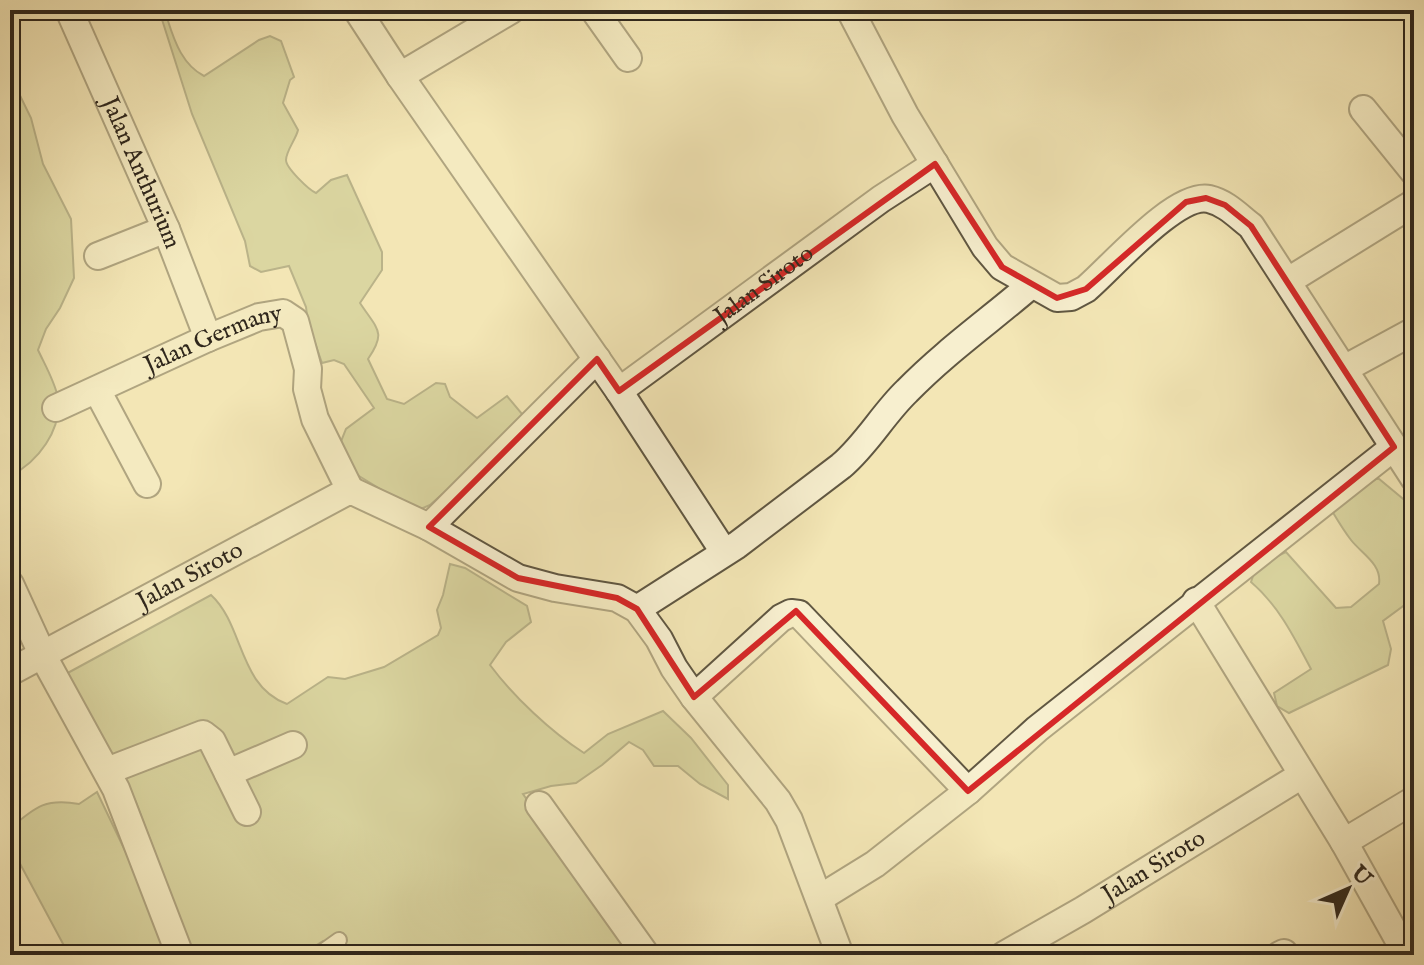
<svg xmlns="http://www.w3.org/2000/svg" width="1424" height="965" viewBox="0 0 1424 965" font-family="'IM FELL English',serif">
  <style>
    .green { fill: #bec48b; stroke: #767654; stroke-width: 2 }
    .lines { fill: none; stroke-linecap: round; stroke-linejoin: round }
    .service-casing { stroke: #605742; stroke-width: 18 }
    .minor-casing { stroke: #605742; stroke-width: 30 }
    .service { stroke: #f7efcf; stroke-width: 14 }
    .minor { stroke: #f7efcf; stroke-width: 26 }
    .marked { fill: none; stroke: #d62828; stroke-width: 6; stroke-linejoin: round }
    .labels { text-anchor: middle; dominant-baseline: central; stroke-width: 6; stroke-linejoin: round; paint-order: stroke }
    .street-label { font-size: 24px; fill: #2f271c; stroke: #f7efcf }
  </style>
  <rect width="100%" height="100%" fill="#f3e6b5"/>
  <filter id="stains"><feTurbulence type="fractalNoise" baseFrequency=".0025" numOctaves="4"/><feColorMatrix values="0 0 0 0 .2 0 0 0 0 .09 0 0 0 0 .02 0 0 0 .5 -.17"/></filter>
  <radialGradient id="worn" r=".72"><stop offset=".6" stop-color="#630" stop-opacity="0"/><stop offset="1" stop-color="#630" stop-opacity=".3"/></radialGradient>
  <g class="green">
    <path d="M159,10h13l-4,11c7,22 15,44 36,55l55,-36 11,-4 11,5 13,36 -4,3 -7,23 15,27c-2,9 -12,21 -12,30 0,8 23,30 30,33l15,-13 16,-5 35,77v18l-22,33c17,26 27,29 8,56l19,40 17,5 32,-21 9,1 5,13 27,21 30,-22 20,24 -97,85 -14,6 -57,-35 -9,-9 -10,-23 6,-15 28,-21 -30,-44 -10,-4 -12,3 -14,-40 -2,-16 -17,-41 -28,6 -11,-6 -5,-25 -53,-127z"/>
    <path d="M10,75l21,43 12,46 28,55 3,59 -14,30 -14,21 -8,21c7,15 17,32 20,48 4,32 -20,64 -48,78z"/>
    <path d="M1378,478l36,30v90l-31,23 8,28 -3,16 -99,48 -12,-7 -3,-13 37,-24c-17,-32 -32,-63 -60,-87 5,-19 19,-22 35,-30l50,56 15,-1 28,-23c3,-20 -17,-30 -28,-44 -7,-9 -13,-19 -19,-29l13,-14z"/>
    <path d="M450,564l15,4 62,38 4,16 -25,20 -16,23c23,31 61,67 94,88l24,-19 55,-23 28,27 37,47v14l-28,-15 -22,-18h-24l-11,-16 -14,-8 -27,23 -26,18 -25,3 -28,8 114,161h-299l-15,-14 -22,14h-107l-59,-155 -71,-125 147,-80c33,30 27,91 76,109l41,-27 17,2 39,-12 54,-32 3,-7 -4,-18 6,-15z"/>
    <path d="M97,792l43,90 25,66 -18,7h-78l-59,-110 2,-18c24,-21 35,-29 67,-23z"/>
  </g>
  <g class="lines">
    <defs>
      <polyline id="service" points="318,955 339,940"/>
      <g id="minor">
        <path id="s1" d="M69,10l97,219 42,109"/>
        <path id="s2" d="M357,10l43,66 219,315 262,-192 54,-35"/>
        <polyline points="594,10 628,58"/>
        <path d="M850,10l55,105 80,132 17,20 55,31 14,-1 15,-8c26,-22 90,-97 123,-90 17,4 29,17 42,27l163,252"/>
        <polyline points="400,76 511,10"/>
        <polyline points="1363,109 1414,172"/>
        <polyline points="98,256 166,229"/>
        <polyline points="1288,281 1414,203"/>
        <polyline points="1344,369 1414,331"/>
        <polyline points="97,390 147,484"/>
        <polyline points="619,391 724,552"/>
        <path id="s3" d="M56,408l152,-70 51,-21 24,-4 12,8 13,48 -1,20 8,30 35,71"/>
        <polyline points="429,527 597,359"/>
        <polyline points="10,584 43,656 116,789 180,955"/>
        <polyline points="1196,601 1344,842 1407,955"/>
        <path d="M637,609l100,-64 104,-79c26,-22 42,-52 66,-75 38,-39 82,-70 124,-106"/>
        <path id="s4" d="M10,672l340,-182 79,37 89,51 37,10 62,10 20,11 22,30 15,29 20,29 84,104 11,19 51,135"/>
        <polyline points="694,697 781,618 791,613 799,614 968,791"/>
        <polyline points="107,771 203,734 212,741 247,812"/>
        <polyline points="228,773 293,745"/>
        <polyline points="539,805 646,955"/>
        <polyline points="1344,842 1414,800"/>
        <polyline points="820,898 875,864 968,791 1037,729 1394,447"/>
        <path id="s5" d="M1004,955l79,-45 219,-135"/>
        <polyline points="1280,955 1284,953"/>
      </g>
    </defs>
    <use href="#service" class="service-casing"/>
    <use href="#minor" class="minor-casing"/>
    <use href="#service" class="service"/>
    <use href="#minor" class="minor"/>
  </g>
  <path d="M0 0H1424V965H0ZM935,164l67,103 55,31 29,-9 100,-87 20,-4 19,7 26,21 143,221 -426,344 -172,-180 -102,86 -57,-88 -20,-11 -99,-20 -89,-51 168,-168 22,32z" fill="#f3e6b5" fill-opacity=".55" fill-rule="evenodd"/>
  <path class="marked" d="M935,164l67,103 55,31 29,-9 100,-87 20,-4 19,7 26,21 143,221 -426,344 -172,-180 -102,86 -57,-88 -20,-11 -99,-20 -89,-51 168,-168 22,32z"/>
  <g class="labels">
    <g class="street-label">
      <text stroke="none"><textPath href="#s1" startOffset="178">Jalan Anthurium</textPath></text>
      <text stroke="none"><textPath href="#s2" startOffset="642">Jalan Siroto</textPath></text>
      <text stroke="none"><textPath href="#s3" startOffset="172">Jalan Germany</textPath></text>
      <text stroke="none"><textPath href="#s4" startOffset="204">Jalan Siroto</textPath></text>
      <text stroke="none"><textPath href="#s5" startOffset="174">Jalan Siroto</textPath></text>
    </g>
  </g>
  <rect width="1424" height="965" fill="none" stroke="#f3e6b5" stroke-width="40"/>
  <rect x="12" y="12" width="1400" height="941" fill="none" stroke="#2f271c" stroke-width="4"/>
  <rect x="20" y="20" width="1384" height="925" fill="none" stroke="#2f271c" stroke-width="2"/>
  <g transform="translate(1348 889) rotate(45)" stroke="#f7efcf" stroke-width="6" paint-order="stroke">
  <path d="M0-6L14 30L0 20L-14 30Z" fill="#2f271c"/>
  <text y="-12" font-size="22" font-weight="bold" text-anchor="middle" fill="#2f271c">U</text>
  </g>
  <rect width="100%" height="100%" filter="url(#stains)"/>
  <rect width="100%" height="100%" fill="url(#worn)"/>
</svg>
